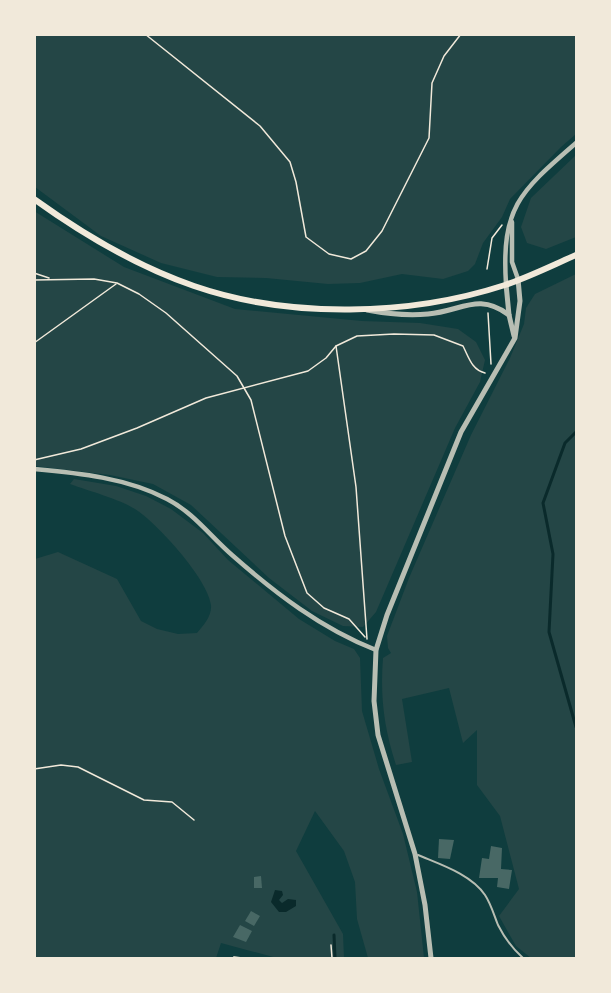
<svg xmlns="http://www.w3.org/2000/svg" width="611" height="993" viewBox="0 0 611 993" font-family="Barlow,sans-serif">
  <style>
    .green { fill: #244646 }
    .water { fill: #0a2a2b }
    .lines { fill: none; stroke-linecap: round; stroke-linejoin: round }
    .stream { stroke: #0a2a2b; stroke-width: 3 }
    .building { fill: #486865 }
    .path { stroke: #f1e9da; stroke-width: 1.5 }
    .service { stroke: #b8beb3; stroke-width: 2 }
    .minor { stroke: #b8beb3; stroke-width: 4.5 }
    .tertiary { stroke: #b8beb3; stroke-width: 5 }
    .secondary { stroke: #f1e9da; stroke-width: 6 }
  </style>
  <rect width="100%" height="100%" fill="#0f3d3e"/>
  <g class="green">
    <polygon points="34,35 576,35 576,134 561,147 510,199 502,217 483,243 475,264 468,271 443,279 402,274 360,283 328,284 266,278 217,277 161,263 101,236 35,187"/>
    <polygon points="576,155 576,237 546,249 527,243 521,227 531,198"/>
    <polygon points="34,211 124,267 235,309 362,321 420,323 458,329 476,342 485,360 480,382 455,428 376,612 363,627 343,626 312,611 269,578 191,505 153,484 110,475 35,466"/>
    <path d="M576,274v684h-45l-15,-12 -17,-30 20,-27 -19,-73 -23,-31v-55l-14,13 -14,-55 -47,11 10,63 -16,3c-12,-37 -16,-68 -13,-107l8,-5 -3,-5 -1,-12 22,-58 62,-143 39,-77 14,-34 2,-16 9,-14z"/>
    <path d="M74,479l42,7 30,10 25,13 32,24 25,27 71,59 36,22 19,8 6,9 2,53 17,58 24,65 14,58 7,66h-56l-11,-39 -2,-37 -11,-31 -29,-40 -19,40 47,83 1,24h-67l-56,-15 -5,15h-181v-399l23,-7 59,27 24,42 16,8 21,5 19,-1c7,-8 15,-17 14,-28 -3,-26 -54,-82 -76,-96 -16,-10 -46,-18 -65,-25z"/>
  </g>
  <polygon class="water" points="275,890 282,891 283,895 279,900 282,903 288,899 296,900 296,906 286,912 279,912 271,902"/>
  <g class="lines">
    <g class="stream">
      <polyline points="576,432 565,443 543,503 553,554 549,632 576,727"/>
      <polyline points="334,935 335,958"/>
    </g>
  </g>
  <g class="building">
    <polygon points="439,839 454,840 450,859 438,858"/>
    <polygon points="491,846 502,848 501,869 512,870 509,889 497,887 498,878 479,878 482,858 489,859"/>
    <polygon points="261,876 262,888 254,888 254,877"/>
    <polygon points="251,911 260,916 254,926 245,921"/>
    <polygon points="240,925 252,931 246,942 233,937"/>
  </g>
  <g class="lines">
    <g class="path">
      <polyline points="145,34 260,126 290,162 296,182 306,237 329,254 351,259 366,251 382,231 429,138 432,83 444,56 461,34"/>
      <polyline points="487,269 492,238 502,225"/>
      <polyline points="34,273 49,278"/>
      <polyline points="34,280 94,279 117,283 139,294 166,313 237,376 251,400 285,536 307,593 324,608 349,619 365,637"/>
      <polyline points="488,313 491,364"/>
      <polyline points="34,343 116,284"/>
      <polyline points="336,346 356,487 367,639"/>
      <path d="M34,460l47,-11 56,-21 69,-30 102,-27 18,-13 10,-12 21,-10 37,-2 40,1 29,11c6,12 9,24 22,27"/>
      <polyline points="34,769 61,765 78,767 144,800 172,802 194,820"/>
      <polyline points="331,945 332,958"/>
    </g>
    <g class="service">
      <path d="M418,855c21,9 53,19 67,40 6,9 9,20 13,30 6,12 15,24 25,33"/>
      <polyline points="234,957 240,958"/>
    </g>
    <g class="minor">
      <polyline points="512,222 512,262 518,279"/>
      <path d="M506,284c-5,-78 15,-93 70,-141"/>
      <path d="M34,469c45,4 93,9 133,30 27,14 43,37 65,56 43,38 90,74 144,95"/>
    </g>
    <g class="tertiary">
      <polyline points="506,284 509,315 514,336"/>
      <path d="M367,310c21,4 40,6 61,4 34,-3 50,-22 81,1"/>
      <polyline points="431,958 425,905 415,854 378,735 374,701 376,650 387,615 461,432 515,338 520,301 518,279"/>
    </g>
    <path class="secondary" d="M34,199c50,36 102,67 160,87 96,33 216,30 311,-1 24,-8 48,-20 71,-30"/>
  </g>
  <rect width="611" height="993" fill="none" stroke="#f1e9da" stroke-width="72"/>
</svg>
